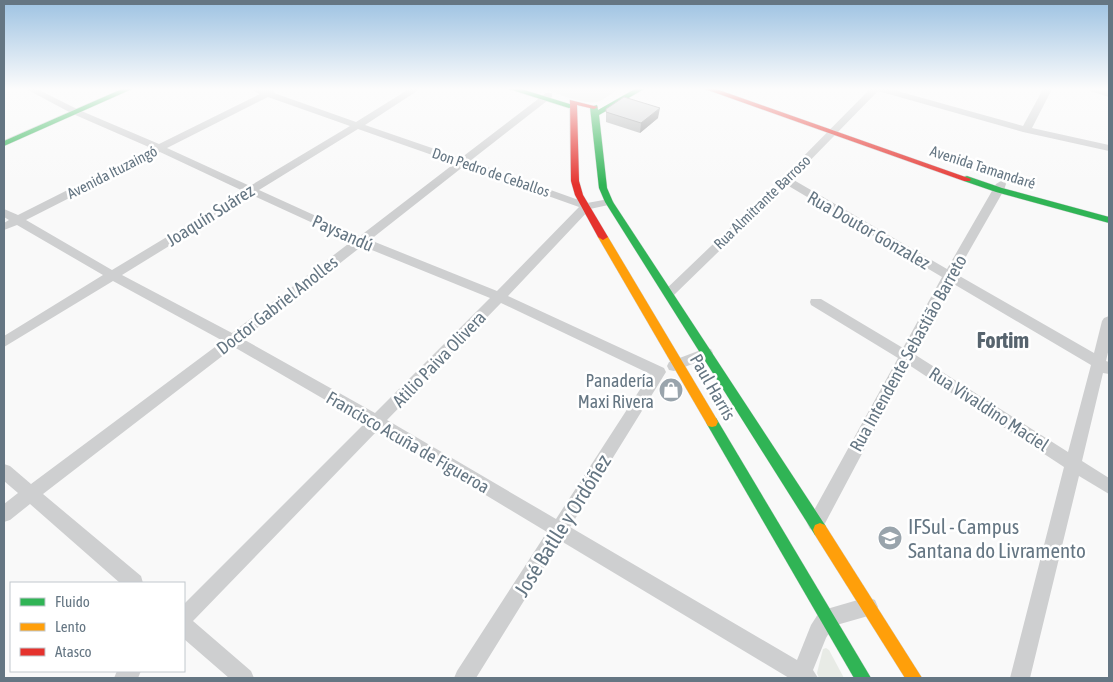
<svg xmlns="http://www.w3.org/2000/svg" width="1113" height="682" viewBox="0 0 1113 682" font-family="'Asap Condensed',sans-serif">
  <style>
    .green { fill: #e8ebe6 }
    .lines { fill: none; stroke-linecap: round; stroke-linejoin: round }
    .fast-casing { stroke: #d5d6d7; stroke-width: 1 }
    .slow-casing { stroke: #d5d6d7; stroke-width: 1 }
    .jam-casing { stroke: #d5d6d7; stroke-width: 1 }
    .street { fill: #cecfd0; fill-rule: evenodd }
    .fast { fill: #30b455; fill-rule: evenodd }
    .slow { fill: #ff9f0a; fill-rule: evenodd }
    .jam { fill: #e5322d; fill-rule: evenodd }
    .wall { fill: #b3b5b5 }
    .shaded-wall { fill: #929394 }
    .building { fill: #d0d2d3; stroke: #929394 }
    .labels { text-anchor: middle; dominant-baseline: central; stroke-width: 5; stroke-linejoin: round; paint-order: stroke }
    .far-street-label { font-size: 15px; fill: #657683; stroke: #fff }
    .street-label { font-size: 18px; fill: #657683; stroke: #fff }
    .poi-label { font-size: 18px; fill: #657683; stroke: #fff; text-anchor: end }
    .near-street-label { font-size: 21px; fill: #657683; stroke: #fff }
    .near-poi-label { font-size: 21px; fill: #657683; stroke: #fff; text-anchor: start }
    .district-label { font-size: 22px; font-weight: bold; fill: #57646e; stroke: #fff }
  </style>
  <rect width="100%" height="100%" fill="#f9f9f9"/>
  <g class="green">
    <path d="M543,89h75c-6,4 -14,11 -21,13 -13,3 -40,-9 -54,-13z"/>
    <polygon points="826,648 829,650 844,678 819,678 817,673 823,649"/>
  </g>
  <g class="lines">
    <defs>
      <g id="fast">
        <polygon points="122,89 132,89 4,146 4,141"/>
        <polygon points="509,89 521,89 576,106 569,108"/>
        <polygon points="635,89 644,89 599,115 607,188 613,202 825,525 827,530 825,535 820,537 815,535 605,202 599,188 590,107 597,105 598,110"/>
        <polygon points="967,176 1002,188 1109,217 1109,223 996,192 964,181 964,177"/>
        <polygon points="712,417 716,418 871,678 854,678 708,426 706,422 708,418"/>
      </g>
      <g id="slow">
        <polygon points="603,234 608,237 716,418 718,422 716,426 712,427 708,426 598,237"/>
        <polygon points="820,523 825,525 922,678 905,678 815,535 813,530 815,525"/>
      </g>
      <g id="jam">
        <polygon points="705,89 716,89 971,179 970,181 964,181"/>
        <polygon points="570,100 598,107 594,109 577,105 579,181 583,195 608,237 603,240 598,237 575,195 571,181"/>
      </g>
    </defs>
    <use href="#fast" class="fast-casing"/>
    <use href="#slow" class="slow-casing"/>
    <use href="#jam" class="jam-casing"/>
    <g class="street">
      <path d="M26,89h11l42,21 80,34 101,-50 -9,-5 22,1 1,3 82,29 53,-33h11l-55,36 96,33 85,-65h6v4l-82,64 117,42 22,-4 5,3 -1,2 -23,5 -82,87 156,72 2,4 -96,155 227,133 14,-35 9,-14 48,-14 7,3 3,7 -3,7 -42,12 -7,12 -13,32 5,8h-29l-228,-137 -85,137h-22l3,-7 90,-139 -169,-102 -185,191 58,50 3,7h-25l-45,-39v-35l181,-181 -131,-76 -191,147 98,82 2,7h-23l-90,-79 -20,16 -6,2v-18l14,-11 -14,-12v-17l6,2 21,18 192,-143 -110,-60 -109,66v-11l99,-61 -86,-50 -13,5v-7l5,-3 -5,-3v-8l14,6 133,-67 -78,-34zM268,97l82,29 -100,60 -83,-38zM358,129l97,34 -95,73 -101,-46zM160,152l83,39 -131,79 -86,-50zM464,166l115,41 -82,84 -127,-51zM252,195l100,46 -120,92 -110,-58zM362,246l128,52 -115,115 -132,-74zM501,303l149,71 -94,145 -169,-99z"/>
      <path d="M870,89h20l133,37 20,-37h9l-20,39 77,17v6l-86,-19 -145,-41 -86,88 155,90 49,-85 5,-3 4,1 1,2 -2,6 -48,84 138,79 8,-32 2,-3 5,-2v32l-3,13 3,1v12l-6,-1 -21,88 27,17v16l-30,-18 -49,202h-20l54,-211 -155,-102 -87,164 -6,2 -6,-2 -3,-6 91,-165 -87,-53 -1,-3 1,-3h10l82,49 39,-71 -155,-92 -113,110h-10l-1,-3 119,-114zM952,283l139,82 -23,87 -154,-98z"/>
      <polygon points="1089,89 1109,91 1109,97 1090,91"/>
      <polygon points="706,348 711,349 713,353 711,357 674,371 669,370 667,366 669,362"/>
      <polygon points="117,671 141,671 138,678 114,678"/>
    </g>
    <use href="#fast" class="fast"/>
    <use href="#slow" class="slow"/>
    <use href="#jam" class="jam"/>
  </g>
  <polygon class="wall" points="606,109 658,118 640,133 606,122"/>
  <polygon class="shaded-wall" points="660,108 658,118 640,133 641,123"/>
  <polygon class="building" points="624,97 660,108 641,123 606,112 606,109"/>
  <linearGradient id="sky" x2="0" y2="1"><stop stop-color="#9dc2e2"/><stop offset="0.48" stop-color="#fcfcfc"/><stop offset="1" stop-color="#fcfcfc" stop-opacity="0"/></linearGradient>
  <rect width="1113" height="185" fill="url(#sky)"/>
  <defs>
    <symbol id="shop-disc" viewBox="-11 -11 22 22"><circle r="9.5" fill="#99a4ac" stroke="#fff"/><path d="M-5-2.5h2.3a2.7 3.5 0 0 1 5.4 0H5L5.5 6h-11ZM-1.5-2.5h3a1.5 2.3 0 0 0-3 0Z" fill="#fff"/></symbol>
    <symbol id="university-disc" viewBox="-11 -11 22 22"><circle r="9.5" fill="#99a4ac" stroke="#fff"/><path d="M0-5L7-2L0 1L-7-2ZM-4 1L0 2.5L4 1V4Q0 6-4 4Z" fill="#fff"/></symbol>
  </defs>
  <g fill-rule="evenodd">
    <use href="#shop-disc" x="657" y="376" width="28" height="28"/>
    <use href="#university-disc" x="876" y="524" width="28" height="28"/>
  </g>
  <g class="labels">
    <g class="far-street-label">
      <text transform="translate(983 167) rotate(18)">Avenida Tamandaré</text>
      <text transform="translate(112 172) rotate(-27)">Avenida Ituzaingó</text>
      <text transform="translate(491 172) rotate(19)">Don Pedro de Ceballos</text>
      <text transform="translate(762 202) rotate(-44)">Rua Almitrante Barroso</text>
    </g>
    <g class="street-label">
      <text transform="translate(210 215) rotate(-32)">Joaquín Suárez</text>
      <text transform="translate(869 230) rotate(30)">Rua Doutor Gonzalez</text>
      <text transform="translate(343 233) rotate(24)">Paysandú</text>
      <text transform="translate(277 305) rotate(-38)">Doctor Gabriel Anolles</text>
      <text transform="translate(908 353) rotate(-61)">Rua Intendente Sebastião Barreto</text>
      <text transform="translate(439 359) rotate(-46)">Atilio Paiva Olivera</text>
      <text transform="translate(713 387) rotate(60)">Paul Harris</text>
      <text transform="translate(989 409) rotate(33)">Rua Vivaldino Maciel</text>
      <text transform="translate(408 442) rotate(30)">Francisco Acuña de Figueroa</text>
    </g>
    <g class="poi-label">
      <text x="654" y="380">Panadería<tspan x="654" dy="21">Maxi Rivera</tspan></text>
    </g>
    <g class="near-street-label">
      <text transform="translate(562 525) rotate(-58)">José Batlle y Ordóñez</text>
    </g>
    <g class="near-poi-label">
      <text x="908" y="526">IFSul - Campus<tspan x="908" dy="24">Santana do Livramento</tspan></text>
    </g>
    <g class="district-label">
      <text x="1003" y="340">Fortim</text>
    </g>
  </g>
  <rect width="1113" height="682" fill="none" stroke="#657683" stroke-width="10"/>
  <rect x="10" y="582" width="175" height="90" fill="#ffffff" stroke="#c1c8cd"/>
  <rect x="20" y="598" width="25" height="8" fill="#30b455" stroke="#c1c8cd"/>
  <text x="55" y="607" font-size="15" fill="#657683">Fluido</text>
  <rect x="20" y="623" width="25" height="8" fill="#ff9f0a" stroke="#c1c8cd"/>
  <text x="55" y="632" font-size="15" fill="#657683">Lento</text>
  <rect x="20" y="648" width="25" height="8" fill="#e5322d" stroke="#c1c8cd"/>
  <text x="55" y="657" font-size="15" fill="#657683">Atasco</text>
</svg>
